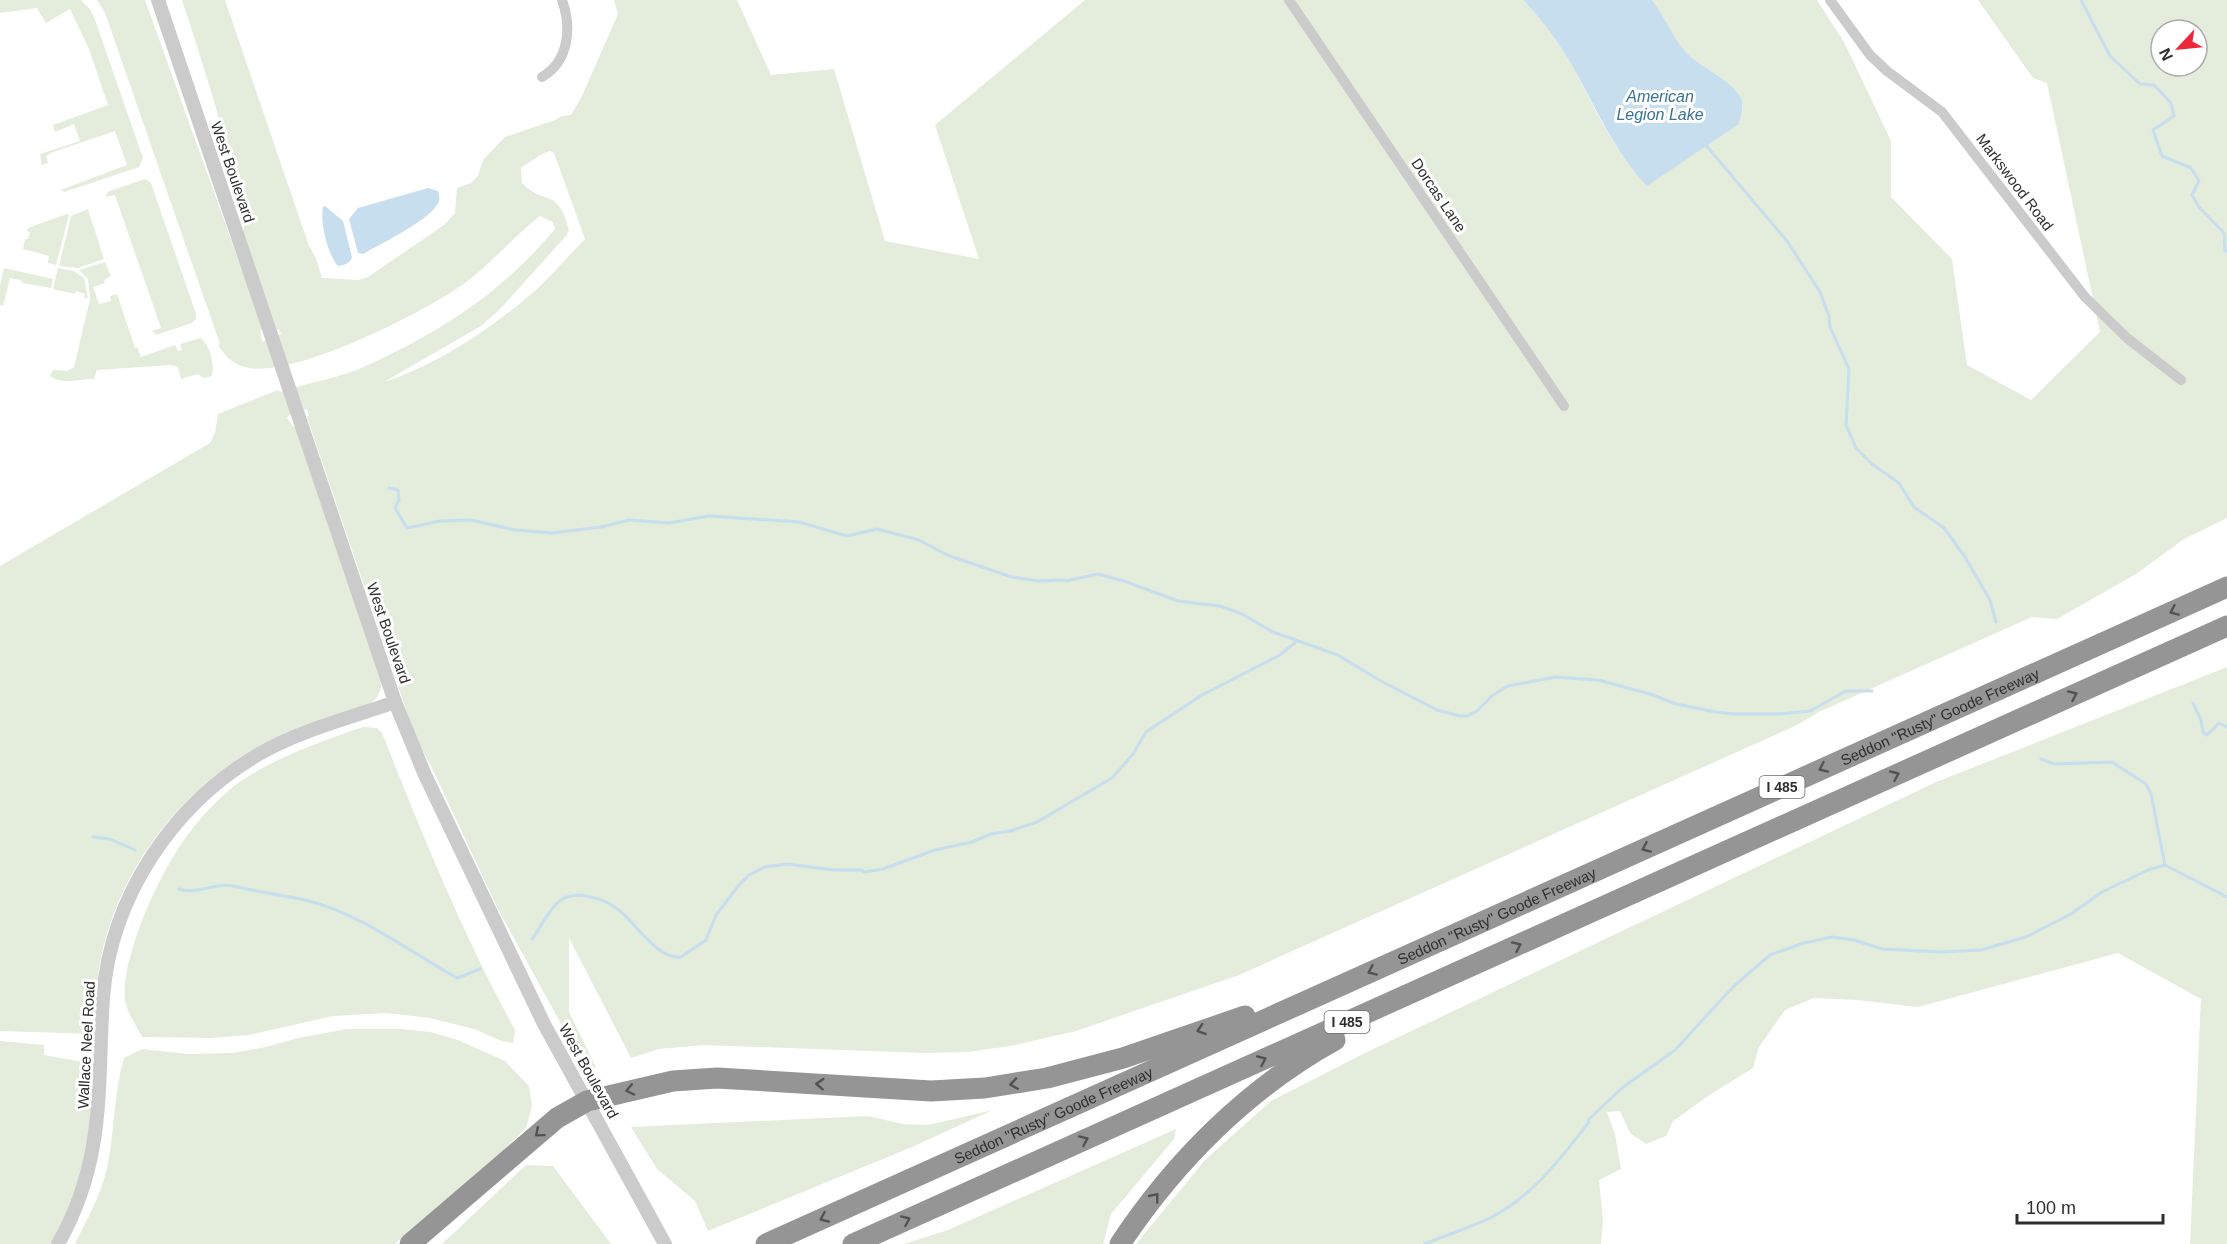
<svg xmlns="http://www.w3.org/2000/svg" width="2227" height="1244" viewBox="0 0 2227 1244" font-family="Helvetica,sans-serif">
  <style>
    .green { fill: #e4ecdb; fill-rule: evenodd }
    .water { fill: #c6deed }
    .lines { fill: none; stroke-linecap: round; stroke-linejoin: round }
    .stream { stroke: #c6deed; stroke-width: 3 }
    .minor { stroke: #cbcbcb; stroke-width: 10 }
    .tertiary { stroke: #cbcbcb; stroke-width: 14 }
    .motorway { stroke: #959595; stroke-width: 21 }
    .oneway { stroke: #525252 }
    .labels { text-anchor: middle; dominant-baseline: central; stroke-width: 6; stroke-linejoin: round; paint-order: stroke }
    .shield { fill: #fff; stroke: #6d6d6d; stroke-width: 1.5 }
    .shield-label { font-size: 14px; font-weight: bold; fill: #2e2e2e }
    .street-label { font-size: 15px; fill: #2e2e2e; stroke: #fff }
    .water-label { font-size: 16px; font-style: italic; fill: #387294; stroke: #fff }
  </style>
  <rect width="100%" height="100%" fill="#fff"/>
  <g class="green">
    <polygon points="0,0 81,0 90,9 94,17 143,158 139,167 64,192 62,190 58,191 127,165 115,131 53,152 46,156 48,163 42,165 40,154 80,141 74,124 55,132 53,125 108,105 89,49 70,9 46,23 37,8 0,13"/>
    <path d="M97,0h48l107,298 10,32 -2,1 2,11 19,-8 -2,-5 -2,1 -34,-97c5,-29 -9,-55 -16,-83 -12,-51 -29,-100 -45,-150h43l84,246 7,12 6,20 37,2 9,-3 76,-52 11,-12 2,-25 14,-5 7,-7 5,-16 22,-23 50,-17 7,-4 9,-1 11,-19 36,-82 -4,-14h123l34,75 63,-6 51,172 94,18 -44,-134 150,-125h438c19,20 36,43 50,67 22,41 41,85 74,118l92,-61c2,-8 6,-21 1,-28 -12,-18 -35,-26 -51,-41 -16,-15 -23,-38 -37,-55h165l27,42 47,99v56l61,62 15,106 64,35 69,-68 -53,-249 -14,-5 -55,-78h249v518l-43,21 -48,35 -79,45 -25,-2 -211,94 -26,15 -556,249 -163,56 -65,15 -44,6 -44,1 -219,-8 -45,4 -28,9 -62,-120v74l24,49 3,6 -4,2 -16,-18 -78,-142 -67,-143 -15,-27 -109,-322 2,-1 -2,-7 -18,6 -2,3 6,9 2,-1 86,252c1,9 -1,18 -9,24 -12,7 -30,11 -43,15 -36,13 -72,27 -103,50 -62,45 -109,114 -125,190 -5,26 -6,51 -8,77l-93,-3v-465l210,-123 5,-10 3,-19 60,-24 2,2c23,-8 48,-12 71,-20 20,-7 39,-18 58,-27 59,-32 102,-64 146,-116l-2,-7 -13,-6c-27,21 -48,47 -75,67 -40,29 -167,93 -215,85 -15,-2 -24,-10 -32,-23l2,-1 -115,-331zM2161,30h36v36h-36zM550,151l4,2 31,86c-16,16 -31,34 -48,50 -42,37 -99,76 -153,93l97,-56 19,-17 66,-73 3,-6c-11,-44 -24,-23 -47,-47l-1,-15 19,-13z"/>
    <polygon points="145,179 151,183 196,314 196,319 192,323 156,335 152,331 161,328 115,195 106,197 106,195 107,192"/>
    <polygon points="88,209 104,259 78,268 59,266 71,216"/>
    <polygon points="67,214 69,215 56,265 48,263 49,256 23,249 25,239 28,239 30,232 27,231 28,228"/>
    <path d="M105,262l6,14 -7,4 1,3 -12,4 6,17 12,-3 -1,-5 7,-2 18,54 2,-1 4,10 34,-12 3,6 4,-1 -2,-6 21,-6c9,8 14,26 11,38l-8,2 -7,-4 -16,5 -3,-12 -7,-2 -74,5 -3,9c-16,0 -31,6 -44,-3l3,-6 14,1 7,-4 16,-68 -2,-20 -9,-9z"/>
    <polygon points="4,268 53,279 51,288 23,283 20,280 10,278 3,306 0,305 0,286"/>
    <polygon points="58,268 74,271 84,278 88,298 84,298 85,294 76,291 75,294 53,289"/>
    <polygon points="2227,667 2227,1244 2190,1244 2201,999 2118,953 1918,1007 1857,1000 1814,998 1785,1010 1759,1047 1753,1068 1711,1094 1673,1121 1666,1136 1646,1144 1630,1133 1620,1111 1607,1112 1615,1134 1621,1169 1599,1180 1603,1221 1601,1244 1136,1244 1206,1159 1271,1101 1365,1053 1934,783"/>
    <path d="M363,727l14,1 5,5c40,101 81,202 133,297l-2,13 -11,-2 -28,-12 -44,-11 -44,-5 -53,3 -84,19 -38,3 -69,-1c-6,-12 -15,-24 -17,-37 -4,-42 33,-123 57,-157 15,-22 35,-44 56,-60 38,-26 82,-41 125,-56z"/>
    <path d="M347,1029h54l29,3 28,8 47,21 24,25 3,20 -6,22 -25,25 -106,91h-320c11,-23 25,-47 31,-72 9,-38 7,-77 18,-114l18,-9 47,5 43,-1 34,-6 32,-9z"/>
    <path d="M0,1041l44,4v10l49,9c0,17 1,35 -1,52 -5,46 -20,87 -41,128h-51z"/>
    <polygon points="993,1110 912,1147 708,1231 695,1201 657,1169 631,1127 868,1116 903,1124 928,1125"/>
    <polygon points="1176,1129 1174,1139 1111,1214 1103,1244 904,1244 948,1230"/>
    <polygon points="526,1165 553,1166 611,1244 442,1244"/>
  </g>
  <g class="water">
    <path d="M1523,0h129c14,17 21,40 37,55 16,15 39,23 51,41 5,7 1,20 -1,28l-92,62c-33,-35 -51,-78 -74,-119 -14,-24 -31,-47 -50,-67z"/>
    <path d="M428,188l10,3c1,4 2,7 1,10 -6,18 -59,43 -76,53l-5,-1 -9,-34 9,-11z"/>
    <path d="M325,206l18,15 9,36c-2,7 -8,8 -14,9 -11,-13 -18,-43 -15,-59z"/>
  </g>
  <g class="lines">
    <g class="stream">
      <polyline points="2081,0 2110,56 2140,84 2154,85 2171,103 2174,116 2153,130 2162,156 2191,168 2199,181 2192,195 2199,207 2224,233 2225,251 2227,251"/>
      <polyline points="1704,143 1787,241 1820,292 1829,316 1830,327 1849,369 1846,425 1856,448 1872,464 1899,483 1914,507 1944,528 1965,557 1990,600 1996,622"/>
      <polyline points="389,488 398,490 399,500 395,508 407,528 440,521 471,520 515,530 552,533 601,527 629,520 669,523 709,516 799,522 847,536 877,529 919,540 947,555 1012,577 1038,581 1063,580 1066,581 1098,574 1124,581 1178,601 1220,606 1242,614 1273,632 1338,655 1379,680 1437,710 1460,716 1467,716 1477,711 1493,695 1508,686 1555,677 1598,680 1650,694 1676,704 1716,712 1736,714 1780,714 1810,711 1846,691 1872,691"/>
      <polyline points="2193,703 2201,720 2203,732 2207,735 2219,723 2227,727"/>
      <polyline points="2041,759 2054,764 2112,762 2146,784 2151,794 2165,865 2227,897"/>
      <polyline points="93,837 110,839 135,850"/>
      <path d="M179,889c18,6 36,-7 54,-3 22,5 45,9 68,13 56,12 106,51 156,79l23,-9"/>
      <path d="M532,939c8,-11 15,-25 24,-35 9,-9 19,-10 30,-8 12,2 25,7 34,15 16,13 38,49 61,46l25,-17 10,-25 23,-30 10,-10 16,-8 22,-3 47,6h28l2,2 19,-3 52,-19 37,-8 19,-8 19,-3 27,-9 75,-44 21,-24 13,-22 56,-37 78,-40 17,-14"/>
      <path d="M1425,1244c21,-9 44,-16 65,-26 42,-21 71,-60 99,-96l-1,-2 34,-32 53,-38 59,-64 36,-31 34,-12 28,-6 22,3 28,9 60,3 39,-2 45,-13 45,-23 31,-22 46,-22 17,-5"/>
    </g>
    <g class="minor">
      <polyline points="1289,0 1564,406"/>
      <polyline points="1830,0 1870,55 1887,71 1942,112 2085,297 2127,338 2181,380"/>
      <path d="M542,77c27,-16 30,-49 20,-77"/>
    </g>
    <g class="tertiary">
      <polyline points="158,0 395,702 425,775 544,1024 665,1244"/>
      <path d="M58,1244c48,-85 39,-155 45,-247 8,-101 70,-193 156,-243 42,-24 91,-36 136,-52"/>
    </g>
    <g class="motorway">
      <polyline points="410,1244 557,1118 587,1101 673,1081 717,1078 931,1091 985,1088 1047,1078 1123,1058 1245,1016"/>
      <path id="s1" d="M766,1244l1461,-657"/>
      <polyline points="853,1244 2227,626"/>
      <path d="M1120,1244c55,-83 128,-156 215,-204"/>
    </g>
  </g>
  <defs><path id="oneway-chevron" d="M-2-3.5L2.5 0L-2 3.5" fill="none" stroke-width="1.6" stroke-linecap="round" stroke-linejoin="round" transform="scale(1.5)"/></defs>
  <g class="oneway">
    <use href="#oneway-chevron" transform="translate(2174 611) rotate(156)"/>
    <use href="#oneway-chevron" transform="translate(2073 695) rotate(-24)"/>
    <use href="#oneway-chevron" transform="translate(1823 768) rotate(156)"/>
    <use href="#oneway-chevron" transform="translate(1895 775) rotate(-24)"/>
    <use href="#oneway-chevron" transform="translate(1646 848) rotate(156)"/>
    <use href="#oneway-chevron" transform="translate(1517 946) rotate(-24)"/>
    <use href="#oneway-chevron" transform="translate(1372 971) rotate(156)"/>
    <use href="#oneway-chevron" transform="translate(1201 1030) rotate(161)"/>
    <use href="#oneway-chevron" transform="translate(1262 1060) rotate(-24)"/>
    <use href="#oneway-chevron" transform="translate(820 1084) rotate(-176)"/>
    <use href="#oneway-chevron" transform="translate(1014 1084) rotate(171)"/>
    <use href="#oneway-chevron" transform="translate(630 1090) rotate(168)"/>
    <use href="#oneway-chevron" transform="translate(539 1133) rotate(140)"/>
    <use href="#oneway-chevron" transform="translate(1084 1140) rotate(-24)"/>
    <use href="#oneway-chevron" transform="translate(1155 1197) rotate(-51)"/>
    <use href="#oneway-chevron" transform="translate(824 1218) rotate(156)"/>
    <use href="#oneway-chevron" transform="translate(906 1220) rotate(-24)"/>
  </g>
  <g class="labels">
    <g class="shield">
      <rect x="1759.5" y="776" width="45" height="22" rx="4.5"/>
      <rect x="1324.5" y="1011" width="45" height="22" rx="4.5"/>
    </g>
    <g class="shield-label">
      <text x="1782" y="787">I 485</text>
      <text x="1347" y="1022">I 485</text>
    </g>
    <g class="street-label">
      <text transform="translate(233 172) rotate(71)">West Boulevard</text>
      <text transform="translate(2015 182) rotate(53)">Markswood Road</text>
      <text transform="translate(1439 195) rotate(56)">Dorcas Lane</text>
      <text transform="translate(389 633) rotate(71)">West Boulevard</text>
      <text stroke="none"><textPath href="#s1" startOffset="1287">Seddon "Rusty" Goode Freeway</textPath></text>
      <text stroke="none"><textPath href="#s1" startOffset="801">Seddon "Rusty" Goode Freeway</textPath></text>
      <text transform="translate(86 1045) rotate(-87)">Wallace Neel Road</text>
      <text transform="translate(589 1071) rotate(61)">West Boulevard</text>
      <text stroke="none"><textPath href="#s1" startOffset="315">Seddon "Rusty" Goode Freeway</textPath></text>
    </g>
    <g class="water-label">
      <text x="1660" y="96">American<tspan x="1660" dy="18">Legion Lake</tspan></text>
    </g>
  </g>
  <g transform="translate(2179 48) rotate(244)"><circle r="28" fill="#ffffff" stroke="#ababab" stroke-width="1.5"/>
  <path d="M0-4.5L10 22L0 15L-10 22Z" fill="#ee2638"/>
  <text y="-9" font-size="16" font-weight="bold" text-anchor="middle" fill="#2e2e2e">N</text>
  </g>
  <path d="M2017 1214v9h146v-9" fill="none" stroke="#2e2e2e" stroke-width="3"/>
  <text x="2026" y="1214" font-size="18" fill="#2e2e2e" stroke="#ffffff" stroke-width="4.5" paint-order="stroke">100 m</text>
</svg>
